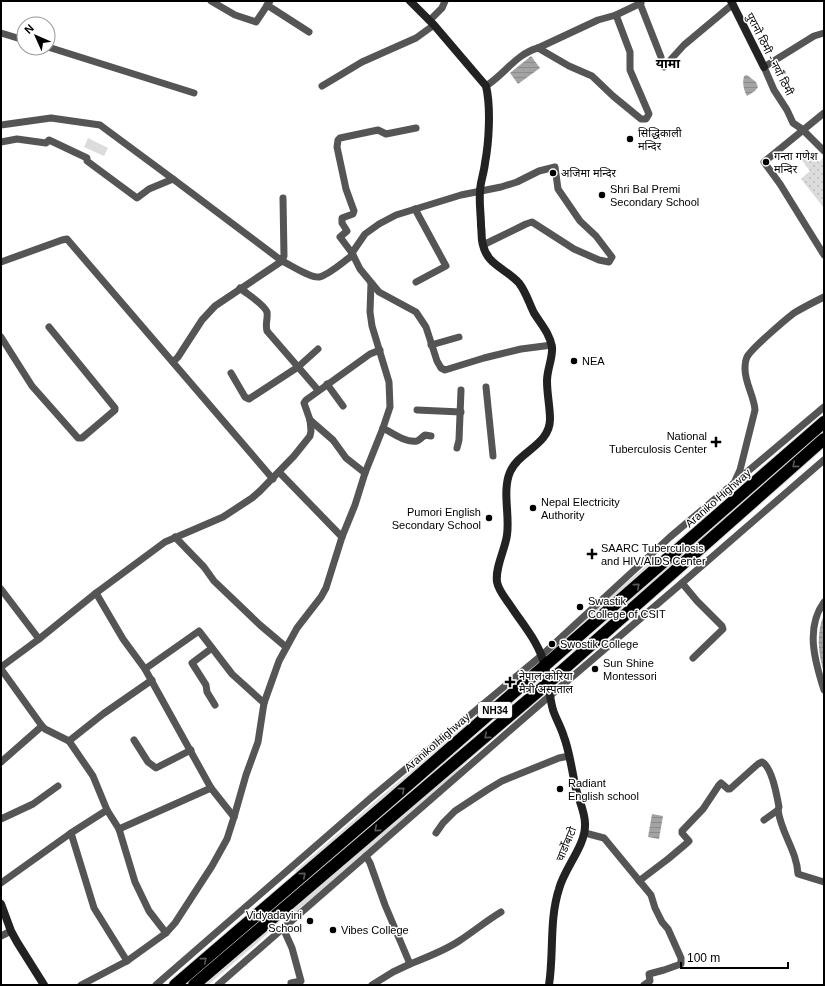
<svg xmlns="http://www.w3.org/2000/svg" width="825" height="986" viewBox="0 0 825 986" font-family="Helvetica,'Noto Sans Devanagari',sans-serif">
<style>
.grass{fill:#dcdcdc}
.park{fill:url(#park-dots)}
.water{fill:url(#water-rules)}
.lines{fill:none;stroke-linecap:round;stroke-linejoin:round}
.highway-casing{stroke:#dbdbdb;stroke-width:14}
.street{stroke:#555;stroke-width:7}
.secondary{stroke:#222;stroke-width:8}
.highway{stroke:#000;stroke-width:12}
.oneway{stroke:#595959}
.poi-dot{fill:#000;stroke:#fff;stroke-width:1.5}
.labels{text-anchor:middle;stroke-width:3;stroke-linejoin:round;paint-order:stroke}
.shield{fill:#fff;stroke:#4c4c4c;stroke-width:1}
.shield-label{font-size:10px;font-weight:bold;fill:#000}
.street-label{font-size:11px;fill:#000;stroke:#fff}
.poi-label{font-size:11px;fill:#000;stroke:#fff;text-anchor:start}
.quarter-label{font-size:13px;font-weight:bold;fill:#000;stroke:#fff}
</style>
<defs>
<pattern id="park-dots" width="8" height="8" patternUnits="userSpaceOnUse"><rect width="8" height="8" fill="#dcdcdc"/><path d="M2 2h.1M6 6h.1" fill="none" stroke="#bbb" stroke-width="1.8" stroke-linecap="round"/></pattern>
<pattern id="water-rules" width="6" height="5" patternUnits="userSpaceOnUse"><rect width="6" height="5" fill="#a3a3a3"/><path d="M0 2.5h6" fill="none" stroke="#8b8b8b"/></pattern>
</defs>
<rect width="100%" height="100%" fill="#fff"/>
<!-- grass -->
<g class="grass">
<polygon points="88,138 108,148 104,156 84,147"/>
<polygon points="824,431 824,433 653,582 563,657 562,655"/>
<polygon points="648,564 650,567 555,650 553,648 606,600"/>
<polygon points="513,685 384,800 297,873 295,871 385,793"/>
<polygon points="524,695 468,745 185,985 181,985"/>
<path d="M532,703L533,704L462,766C453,780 438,786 428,799L301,909L281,920L256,944L208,985H202L368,845Z"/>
</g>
<!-- park -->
<polygon class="park" points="807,148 819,162 824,157 824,208 801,179 810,171 798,155"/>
<!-- water -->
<g class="water">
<polygon points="531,56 540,68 518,84 510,73"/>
<path d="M747,75L756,82L758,87L755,91L747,96C744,91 742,83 744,76Z"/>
<path d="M824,614V673C818,653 816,634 824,614Z"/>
<polygon points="652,814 663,816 659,839 648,837"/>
</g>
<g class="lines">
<defs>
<g id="highway">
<polyline points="175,985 386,804 824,422"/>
<polyline points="194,985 548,683 824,439"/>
</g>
</defs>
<!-- highway casing -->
<use href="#highway" class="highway-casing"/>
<!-- street -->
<g class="street">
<polyline points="211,1 235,15 256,22 270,1"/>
<polyline points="639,1 661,57"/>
<polyline points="267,5 309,32"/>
<polyline points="430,20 442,8 445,1"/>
<polyline points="1,33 24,40"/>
<polyline points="824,33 814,36 764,67 774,90 787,110 793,123 802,129 824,151"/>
<polyline points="48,47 194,93"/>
<polyline points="538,48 569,66 592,76 613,96 641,119 646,119 649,114 630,70 630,52 616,15"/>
<polyline points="664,67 684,45 733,4"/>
<polyline points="322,86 362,62 416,38 434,25"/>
<path d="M486,86C505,74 516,54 538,48L598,20L616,15L641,3"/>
<polyline points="824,113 764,162 780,184 824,255"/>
<polyline points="1,125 51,118 100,125 173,179"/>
<polyline points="1,142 17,139 46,143 49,140 87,158 87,161 137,198 149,189 173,179 282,261 284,256 283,198"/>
<polyline points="415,209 446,266 416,282"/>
<polyline points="483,245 526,224 532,222 574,249 599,260 609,262 612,257 596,236 580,221 558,189 555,167 539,171 517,182 501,187 461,195 396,215 379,224 365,234 352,253 360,269 379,292 416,312 426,327 437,361 441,368 445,370 484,358 521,349 552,345"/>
<polyline points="352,253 340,237 347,231 342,223 342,218 353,214 354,211 346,189 337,147 338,140 340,138 378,130 386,134 416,128"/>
<polyline points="1,262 62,240 67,239 273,479"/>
<path d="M240,288C247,294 264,304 267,312C268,319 265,324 267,331L318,390"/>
<polyline points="1,337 32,386 78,438 82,438 115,410 115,408 49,327"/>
<polyline points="431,345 459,337"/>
<path d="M173,362L178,357L202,320L215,306L282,261C291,265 310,278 319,277C329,275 345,260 353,255"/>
<polyline points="231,373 245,397 249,399 298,367 318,349"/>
<polyline points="327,384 343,406"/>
<polyline points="486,387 493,456"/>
<polyline points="417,410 461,412"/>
<polyline points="310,420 333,440 346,458 365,473"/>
<path d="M383,428C392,433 406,443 417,441C420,440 422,437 425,435L431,436"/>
<polyline points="457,448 459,440 461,390"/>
<polyline points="279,472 342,537"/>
<path d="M735,481L740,470L755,410C754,396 745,383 745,369C745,365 745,361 747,357C752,348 785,320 794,313C804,307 814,302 824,297"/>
<polyline points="175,537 204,567 214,581 260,625 286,647"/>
<polyline points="682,583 697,601 722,626 723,629 693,658"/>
<polyline points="1,589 39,639"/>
<polyline points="96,593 123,639 145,669 211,788 234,817"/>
<path d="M824,602C805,628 815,662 824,690"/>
<polyline points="212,648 192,663 206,685 207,692 215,705"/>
<polyline points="1,667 39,639 96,593 165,542 223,517 252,498 260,491 294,456 310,436 311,431 310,420 304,403 306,400 370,354 380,350"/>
<polyline points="1,669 42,726 45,729 69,741 93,776 107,810 119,829 135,882 149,911 166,933"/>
<polyline points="145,669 199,631 232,674 264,703"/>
<polyline points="134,740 148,762 156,768 191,750"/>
<polyline points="69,741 103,714 152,680"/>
<polyline points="1,762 42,726"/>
<path d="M778,810C781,833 797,851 798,874L824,882"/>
<polyline points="1,819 33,804 58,786"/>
<polyline points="119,829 211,788"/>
<polyline points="71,833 94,908 127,961"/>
<polyline points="436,833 443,823 455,811 487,790 502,781 559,758 569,756"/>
<polyline points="585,833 604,838 651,895 655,908 662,922 668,929 681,958 681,964 664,970 649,974 650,981 644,985"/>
<path d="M366,856L370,863L385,905L410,964C427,957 444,951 459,941C473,932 486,921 501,912"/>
<path d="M639,881L668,859L687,843L689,841L682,833V831L703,809L719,785L721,783L728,789H730L758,764L762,762C772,767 777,796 779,807L778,810L764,820"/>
<polyline points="1,883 71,833 107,810"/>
<polyline points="283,928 292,948 301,981 291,983 292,985"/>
<polyline points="1,936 11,931"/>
<polyline points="81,985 127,961 166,933 175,923 212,866 227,839 234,817 246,775 258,742 264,703 279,661 297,628 321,597 326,588 342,537 355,505 365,473 383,428 390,407 389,382 372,326 370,312 371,283"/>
<polyline points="156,985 372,797 542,655 670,537 824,407"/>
<polyline points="218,985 538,706 682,583 824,460"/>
<polyline points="372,985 393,972 410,964"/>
</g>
<!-- secondary -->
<g class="secondary">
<path d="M410,1L434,25L486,86C491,107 489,142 485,163C484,173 480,183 480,192C479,203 481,215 481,226C482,232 481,239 483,245C487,265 507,269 519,283C526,292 529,303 534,313C541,324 550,334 552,347C553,358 547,369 547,381C547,394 550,407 550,419C550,445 519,451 510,472C502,491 510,515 507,535C505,550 495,567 497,582C499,592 507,600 512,608C524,626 540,644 545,667C549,681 549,696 553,710C556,719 561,727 564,737C570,753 572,772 576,789C579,801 586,814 585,826C585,846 564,869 559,889C549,920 554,953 549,985"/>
<polyline points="731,1 764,67"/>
<polyline points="1,904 11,931 17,942 44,985"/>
</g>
<!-- highway -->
<use href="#highway" class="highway"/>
</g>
<!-- one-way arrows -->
<defs><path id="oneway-chevron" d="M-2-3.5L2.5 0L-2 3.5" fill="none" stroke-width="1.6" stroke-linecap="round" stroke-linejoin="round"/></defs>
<g class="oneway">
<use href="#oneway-chevron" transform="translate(795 465) rotate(139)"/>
<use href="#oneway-chevron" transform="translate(637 586) rotate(-41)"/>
<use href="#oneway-chevron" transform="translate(487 736) rotate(140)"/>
<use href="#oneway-chevron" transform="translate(402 790) rotate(-41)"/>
<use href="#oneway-chevron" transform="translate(377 829) rotate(140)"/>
<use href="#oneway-chevron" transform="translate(303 875) rotate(-41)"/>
<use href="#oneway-chevron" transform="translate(204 960) rotate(-41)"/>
</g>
<!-- markers -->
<g class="poi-dot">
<circle cx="630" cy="139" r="4"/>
<circle cx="766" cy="162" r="4"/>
<circle cx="553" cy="173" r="4"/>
<circle cx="602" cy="195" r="4"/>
<circle cx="574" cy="361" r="4"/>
<path d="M714 436h4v4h4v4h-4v4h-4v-4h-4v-4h4z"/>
<circle cx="533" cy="508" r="4"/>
<circle cx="489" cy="518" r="4"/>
<path d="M590 548h4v4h4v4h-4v4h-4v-4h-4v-4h4z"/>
<circle cx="580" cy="607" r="4"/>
<circle cx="552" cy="644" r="4"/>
<circle cx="595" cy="669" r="4"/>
<path d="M508 676h4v4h4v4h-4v4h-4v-4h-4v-4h4z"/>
<circle cx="560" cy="789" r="4"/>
<circle cx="310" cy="921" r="4"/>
<circle cx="333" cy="930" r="4"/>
</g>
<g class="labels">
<!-- shield labels -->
<rect class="shield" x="478" y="702" width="34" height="16" rx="3"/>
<g class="shield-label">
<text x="495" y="714">NH34</text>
</g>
<!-- street labels -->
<g class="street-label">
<text transform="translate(770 54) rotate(63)" y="4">पुरानो ठिमी - नयाँ ठिमी</text>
<text transform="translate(718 498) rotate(-41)" y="4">Araniko Highway</text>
<text transform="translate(437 742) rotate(-41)" y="4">Araniko Highway</text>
<text transform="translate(566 844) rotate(-67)" y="4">चार्डोबाटो</text>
</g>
<!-- poi labels -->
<g class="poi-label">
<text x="638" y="137">सिद्धिकाली<tspan x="638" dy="13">मन्दिर</tspan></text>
<text x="774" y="160">गन्ता गणेश<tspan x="774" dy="13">मन्दिर</tspan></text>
<text x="561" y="177">अजिमा मन्दिर</text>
<text x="610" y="193">Shri Bal Premi<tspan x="610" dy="13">Secondary School</tspan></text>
<text x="582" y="365">NEA</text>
<text x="707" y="440" text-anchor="end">National<tspan x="707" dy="13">Tuberculosis Center</tspan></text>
<text x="541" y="506">Nepal Electricity<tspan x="541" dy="13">Authority</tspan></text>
<text x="481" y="516" text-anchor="end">Pumori English<tspan x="481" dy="13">Secondary School</tspan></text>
<text x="601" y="552">SAARC Tuberculosis<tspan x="601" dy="13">and HIV/AIDS Center</tspan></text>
<text x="588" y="605">Swastik<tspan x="588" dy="13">College of CSIT</tspan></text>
<text x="560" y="648">Swostik College</text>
<text x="603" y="667">Sun Shine<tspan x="603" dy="13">Montessori</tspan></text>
<text x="519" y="680">नेपाल कोरिया<tspan x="519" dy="13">मैत्री अस्पताल</tspan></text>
<text x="568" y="787">Radiant<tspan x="568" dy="13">English school</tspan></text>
<text x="302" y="919" text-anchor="end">Vidyadayini<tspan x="302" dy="13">School</tspan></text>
<text x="341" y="934">Vibes College</text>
</g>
<!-- quarter labels -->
<g class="quarter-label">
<text x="668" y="68">यामा</text>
</g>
</g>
<!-- border -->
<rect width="825" height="986" fill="none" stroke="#000000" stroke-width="4"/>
<!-- north arrow -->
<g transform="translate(36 36) rotate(315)"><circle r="19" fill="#ffffff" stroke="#999999"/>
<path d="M0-3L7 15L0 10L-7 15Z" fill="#000000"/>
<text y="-6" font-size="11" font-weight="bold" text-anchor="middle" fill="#000000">N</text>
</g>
<!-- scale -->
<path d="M681 962v6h107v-6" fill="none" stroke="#000000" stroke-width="2"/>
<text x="687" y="962" font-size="12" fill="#000000" stroke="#ffffff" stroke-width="3" paint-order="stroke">100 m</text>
</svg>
